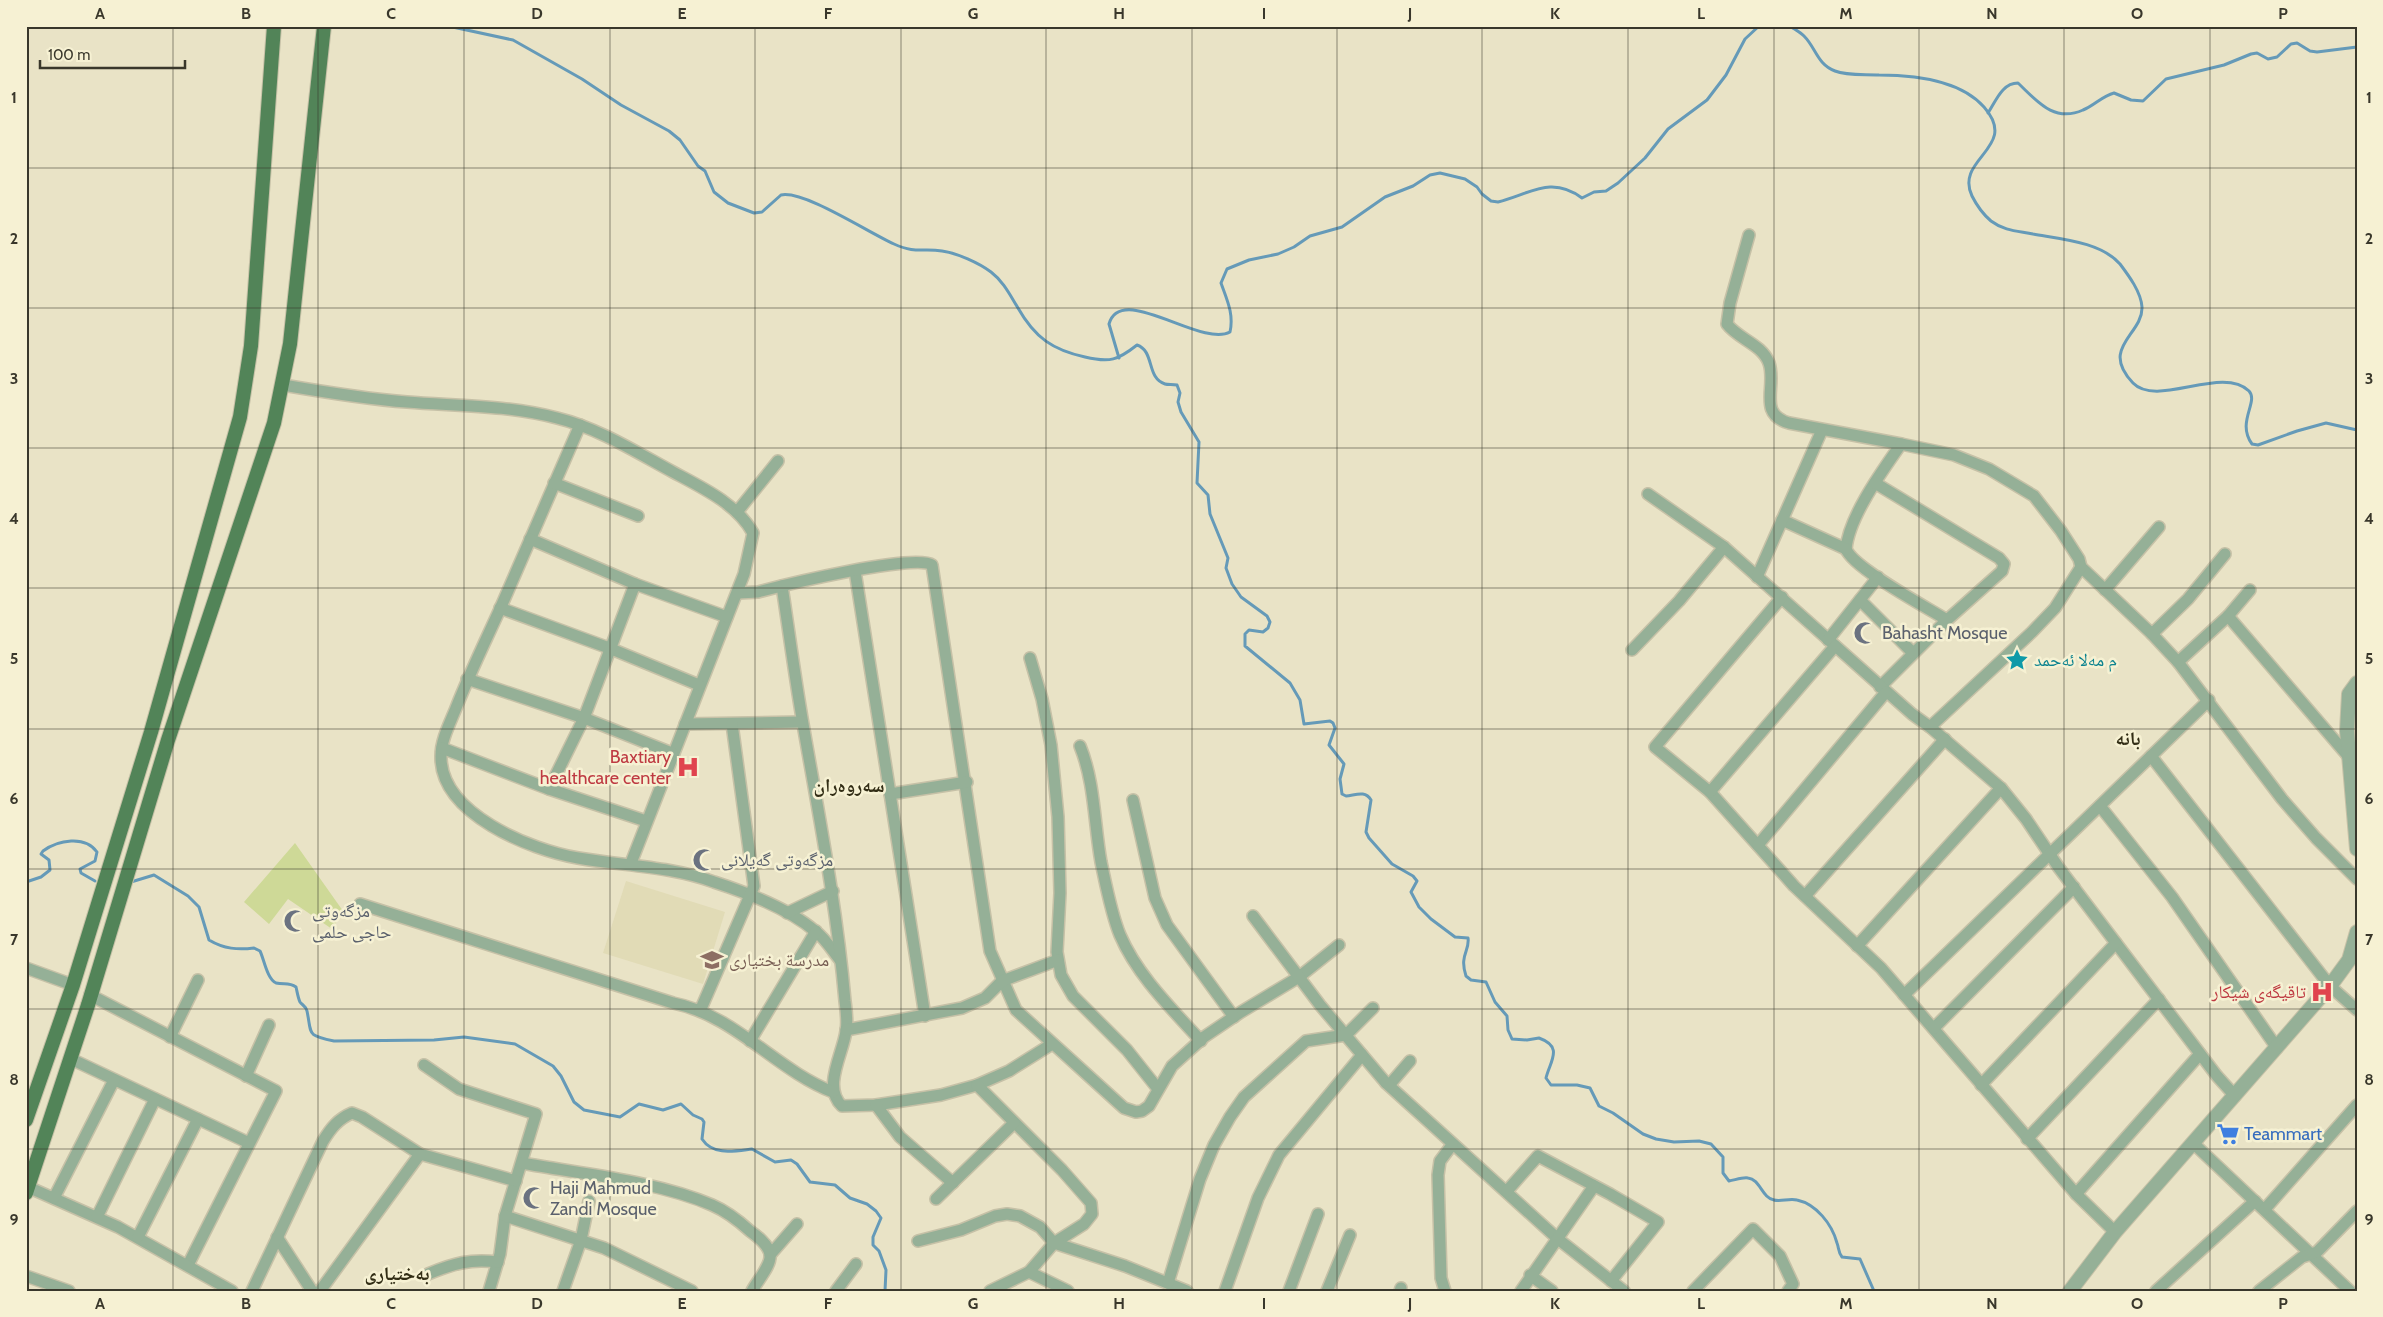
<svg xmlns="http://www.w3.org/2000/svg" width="2383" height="1317" viewBox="0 0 2383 1317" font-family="Cabin,'Noto Naskh Arabic',sans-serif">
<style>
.built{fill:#e1dbb6}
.green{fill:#ced997}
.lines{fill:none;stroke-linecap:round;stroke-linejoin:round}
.stream{stroke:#659ab8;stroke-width:3}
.minor-casing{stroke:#c6c1a7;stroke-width:14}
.tertiary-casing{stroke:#c6c1a7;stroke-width:16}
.primary-casing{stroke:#c6c1a7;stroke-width:16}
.minor{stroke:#95b097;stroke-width:11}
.tertiary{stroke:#95b097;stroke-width:14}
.primary{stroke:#528458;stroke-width:14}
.grid{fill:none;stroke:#39372b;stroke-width:1;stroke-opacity:0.55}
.labels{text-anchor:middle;stroke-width:5;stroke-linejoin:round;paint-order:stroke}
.worship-label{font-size:18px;fill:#5b616d;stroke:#f6f1d3;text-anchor:start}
.culture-label{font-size:18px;fill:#0d838f;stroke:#f6f1d3;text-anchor:start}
.health-label{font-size:18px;fill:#be3a42;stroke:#f6f1d3;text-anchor:end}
.education-label{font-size:18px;fill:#785e54;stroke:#f6f1d3;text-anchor:start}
.shop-label{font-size:18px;fill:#366cbe;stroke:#f6f1d3;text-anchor:start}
.neighbourhood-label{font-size:19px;font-weight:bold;fill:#322d15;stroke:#f6f1d3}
.neatline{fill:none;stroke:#39372b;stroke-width:2}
.grid-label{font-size:16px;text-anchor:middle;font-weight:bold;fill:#39372b}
</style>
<rect width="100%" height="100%" fill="#e9e3c6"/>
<!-- built -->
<polygon class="built" points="626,881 725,912 703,984 603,953"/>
<!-- green -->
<polygon class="green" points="295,843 343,911 332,929 288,899 269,924 244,902"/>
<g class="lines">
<!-- stream -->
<g class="stream">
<path d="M448,26L513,40L582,79L621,105L669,131L680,140L698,166L705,171L714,192L728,203L754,213L762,212L781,195C804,190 869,233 894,244C916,254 922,248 942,251C957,253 979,263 991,272C1003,281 1010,295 1018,308C1035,338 1053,350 1085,357C1110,363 1118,360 1137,345C1155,351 1146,378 1165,384C1168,385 1173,384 1177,385L1180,393L1178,402L1181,412L1199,442L1197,483L1208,495L1210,514L1228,558L1226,568L1232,584L1241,597L1267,616L1270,622L1268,628L1263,632L1249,630L1245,634V646L1290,683L1300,700L1304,724L1330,721L1333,723L1335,728L1329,745L1344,764L1340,779L1342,794L1346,796C1356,795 1365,790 1371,800L1366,832L1369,838L1392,864L1413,876L1417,881L1411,892L1419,907L1431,919L1455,937L1468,938C1470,951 1459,955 1466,976L1471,980L1486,982L1495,1002L1507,1016L1508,1030L1512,1039L1527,1040L1539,1038C1564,1047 1550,1061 1546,1078L1551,1085H1577L1590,1088L1599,1106L1613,1113L1643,1134L1656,1139L1674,1142L1699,1141L1711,1144L1723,1157V1173L1729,1181C1735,1180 1743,1177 1748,1178C1760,1179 1762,1198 1774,1200C1781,1202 1789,1198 1797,1200C1816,1204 1832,1224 1837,1243C1839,1248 1838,1252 1842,1257L1860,1259L1874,1291"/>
<path d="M1790,26C1794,29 1800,32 1804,36C1816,48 1817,64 1835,71C1847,76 1865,74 1879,75C1914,75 1960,80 1984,107C2020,148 1954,158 1972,196C1976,204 1984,215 1991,221C2004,231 2019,231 2033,234C2061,239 2101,242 2120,264C2129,276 2141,292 2142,307C2143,335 2099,347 2133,383C2157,408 2222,365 2249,391C2259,402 2236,422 2252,444L2258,445L2297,431L2326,423L2357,430"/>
<path d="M1988,113C1996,101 2002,83 2018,83C2037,101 2054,123 2083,110C2094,106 2102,96 2114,93L2131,100L2143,101L2166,79L2224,65L2251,54L2257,53L2268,59L2277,57L2291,44L2297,43L2310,51L2317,52L2357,47"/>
<path d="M1119,358L1109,324C1121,282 1201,348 1230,332C1234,314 1227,300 1221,283L1227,269L1249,260L1278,254L1294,247L1310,236L1342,227L1385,197L1413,186L1430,175L1440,173L1465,179L1477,187L1482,194L1491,201L1498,202C1530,194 1551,175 1582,198L1594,192L1606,191L1618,183L1645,158L1668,129L1707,100L1726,75L1745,39L1759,26"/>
<path d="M26,882L41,877L50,870L49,860L41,854L43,851C58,840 85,835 97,852L95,861L80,869L81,873L95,881"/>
<path d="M131,882L154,875L188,896L199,907L209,940C224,949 238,950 254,948L260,951C264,959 267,979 276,983C284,985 289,982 296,987C297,991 298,998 300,1002C302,1005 306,1006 307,1011C312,1035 306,1035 334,1041L434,1040L464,1037L515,1044L553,1066L561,1076L574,1102L584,1110L620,1117L639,1104L663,1110L681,1104L693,1115L702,1119L704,1122L702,1139C713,1156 735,1151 752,1149L775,1162L791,1160L797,1164L810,1182L835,1185L850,1198L867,1204L876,1211L881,1218L873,1237V1245L879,1251L886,1270L885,1291"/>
</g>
<defs>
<g id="minor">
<path d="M1749,235L1730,303L1727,324C1738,339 1762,344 1769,363C1777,386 1757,414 1789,423L1901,444C1883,470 1849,516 1846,549C1853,568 1926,607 1947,620"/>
<path d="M283,385C324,392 365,399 407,402C458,406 507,405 557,418C598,428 636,452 673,472C703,488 737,504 753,533L744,574L631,863"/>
<path d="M580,425C553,486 527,548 500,609C485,642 469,675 456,708C450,723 441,740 441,756C440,814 531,850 578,858C624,866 670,866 714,882C748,893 788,908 815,931C825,938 832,950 840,960"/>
<polyline points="1901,444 1954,455 1989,469 2034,496 2061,531 2079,559 2081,567 2152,634 2178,662 2282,799 2316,838 2357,879"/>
<polyline points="554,483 638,516"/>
<polyline points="1875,483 1999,558 2004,564 2002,571 1947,620 1880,687"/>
<polyline points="1648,494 1724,547 1912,714 1930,727 2001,788 2026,819 2059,868 2217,1076 2235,1096"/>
<polyline points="737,512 778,461"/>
<polyline points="1782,520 1846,549"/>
<polyline points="530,539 635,584 727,617"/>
<polyline points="855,571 925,1016"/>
<polyline points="1757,577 1822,430"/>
<path d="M782,586C789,632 795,678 803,724C819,816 837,908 845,1001C846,1010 848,1022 846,1031C843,1054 822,1087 842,1106L876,1105L941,1095L977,1085L1009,1071L1052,1044"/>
<polyline points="2105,590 2159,527"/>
<path d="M738,593L758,592C784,585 915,553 932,565L990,951L1016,1010L1124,1108L1136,1112L1142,1111L1149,1106L1172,1066L1204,1037L1241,1012L1299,977L1339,945"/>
<polyline points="1782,597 1655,747 1710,792 1794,886 1881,968 2076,1194 2115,1232"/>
<polyline points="1860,600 1913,653"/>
<polyline points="500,608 609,648 699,685"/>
<polyline points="2228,616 2348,756"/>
<polyline points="2152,634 2188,599 2225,554"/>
<polyline points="1828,640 1878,577"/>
<polyline points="1632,650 1679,601 1724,547"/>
<polyline points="1030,658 1042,699 1051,745 1058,817 1060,893 1057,952 1061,975 1073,996 1127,1050 1158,1089"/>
<polyline points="2178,662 2228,616 2250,590"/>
<polyline points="467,679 584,718 672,753"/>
<polyline points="685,724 802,722"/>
<polyline points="1930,727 2032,632 2055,608 2081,567"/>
<path d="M1080,746C1095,783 1094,823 1101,862C1106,885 1111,913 1120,935C1137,975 1172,1009 1201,1041"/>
<polyline points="442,748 549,789 646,821"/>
<polyline points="2151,756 2330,986 2357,1010"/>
<polyline points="549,789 584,718 635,584"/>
<polyline points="1710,792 1835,646"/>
<polyline points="890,794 967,782"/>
<polyline points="1133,800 1155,898 1167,925 1234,1017"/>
<polyline points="2100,806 2172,897 2277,1048"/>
<polyline points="1758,845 1886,692"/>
<polyline points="1805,896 1945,739"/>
<path d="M360,904L673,1003C735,1015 776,1070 833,1092"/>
<polyline points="787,913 833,891"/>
<polyline points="1253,916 1320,1005 1386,1083 1391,1083 1410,1061"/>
<polyline points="1857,946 2001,788"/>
<polyline points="26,968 73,985"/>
<polyline points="90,995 276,1091 188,1265"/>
<polyline points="1904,995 2209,700"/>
<polyline points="700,1011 754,886 732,724"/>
<polyline points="1934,1028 2074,887"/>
<polyline points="846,1030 962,1008 985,998 1002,981 1058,960"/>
<polyline points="170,1037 198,980"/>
<polyline points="750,1041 816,931"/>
<polyline points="71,1059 249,1143"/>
<polyline points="424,1065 459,1089 536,1114 505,1216 500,1254 489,1291"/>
<polyline points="246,1076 269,1025"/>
<polyline points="1386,1083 1558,1239 1624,1291"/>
<polyline points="977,1085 1062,1170 1091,1203 1092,1214 1084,1224 1054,1243 1029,1272 990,1291"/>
<polyline points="1981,1085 2116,943"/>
<polyline points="876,1105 900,1137 953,1183"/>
<polyline points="2027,1139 2159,999"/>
<polyline points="2193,1143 2350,1291"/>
<path d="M522,1163C581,1174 657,1181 712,1205C726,1211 739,1221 750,1231C757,1236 768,1244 770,1254C772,1265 757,1281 752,1291"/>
<polyline points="28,1187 118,1227 232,1291"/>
<polyline points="1507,1191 1538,1156 1610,1194 1658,1222 1611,1281"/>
<polyline points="2076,1194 2200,1054"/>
<polyline points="54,1198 114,1080"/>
<polyline points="936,1199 1014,1123"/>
<polyline points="2265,1209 2357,1105"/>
<polyline points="505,1216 604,1248 692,1291"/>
<polyline points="97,1217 155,1099"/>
<polyline points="138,1237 198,1119"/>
<polyline points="277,1237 312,1291"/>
<polyline points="918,1241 961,1230 995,1216 1007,1214 1020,1216 1040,1227 1054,1243 1125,1266 1187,1291"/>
<polyline points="770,1255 797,1224"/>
<polyline points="1029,1272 1068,1291"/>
<path d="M428,1274C455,1263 469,1259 498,1262"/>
<polyline points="1530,1275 1552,1291"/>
<polyline points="26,1276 69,1291"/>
<polyline points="1168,1283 1200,1179 1214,1145 1230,1117 1244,1097 1306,1041 1346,1035 1373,1008"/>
<path d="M252,1291L323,1141C331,1128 338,1119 352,1113L362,1117L420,1154L516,1181"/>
<polyline points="320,1291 420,1154"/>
<polyline points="563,1291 581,1240 589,1201"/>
<polyline points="836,1291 856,1264"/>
<polyline points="1225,1291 1258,1198 1279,1155 1362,1055"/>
<polyline points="1289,1291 1318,1214"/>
<polyline points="1327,1291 1350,1235"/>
<polyline points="1400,1291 1401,1288"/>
<polyline points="1445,1291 1441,1278 1438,1175 1440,1161 1452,1145"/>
<polyline points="1521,1291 1594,1186"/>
<polyline points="1693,1291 1753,1229 1780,1256 1793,1284 1788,1291"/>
<polyline points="2156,1291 2255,1201"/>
<polyline points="2259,1291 2302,1257 2317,1252 2357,1211"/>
</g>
<g id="tertiary">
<polyline points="2357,683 2349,694 2347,731 2357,849"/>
<polyline points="2070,1291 2115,1232 2330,986 2349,960 2357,932"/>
</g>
<g id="primary">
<polyline points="26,1120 73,985 151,732 240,417 251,346 274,26"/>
<polyline points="26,1193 88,1005 168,740 274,423 290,344 324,26"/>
</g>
</defs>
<!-- minor casing -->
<use href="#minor" class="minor-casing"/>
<!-- tertiary casing -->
<use href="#tertiary" class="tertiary-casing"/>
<!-- primary casing -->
<use href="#primary" class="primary-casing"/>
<!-- minor -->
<use href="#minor" class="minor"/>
<!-- tertiary -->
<use href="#tertiary" class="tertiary"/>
<!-- primary -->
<use href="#primary" class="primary"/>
</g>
<!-- grid -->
<path class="grid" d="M173,26V1291M318,26V1291M464,26V1291M610,26V1291M755,26V1291M901,26V1291M1046,26V1291M1192,26V1291M1337,26V1291M1482,26V1291M1628,26V1291M1774,26V1291M1919,26V1291M2064,26V1291M2210,26V1291M26,168H2357M26,308H2357M26,448H2357M26,588H2357M26,729H2357M26,869H2357M26,1009H2357M26,1149H2357"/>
<!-- icons -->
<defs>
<symbol id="mosque-bare" viewBox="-9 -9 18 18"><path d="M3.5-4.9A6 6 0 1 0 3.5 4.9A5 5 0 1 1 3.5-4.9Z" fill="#6b7280" stroke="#f6f1d3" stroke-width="2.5" paint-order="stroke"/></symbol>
<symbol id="sight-bare" viewBox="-9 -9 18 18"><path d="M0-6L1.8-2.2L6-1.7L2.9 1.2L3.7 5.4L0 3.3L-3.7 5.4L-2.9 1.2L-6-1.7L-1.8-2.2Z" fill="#0f9aa8" stroke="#f6f1d3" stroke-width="2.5" paint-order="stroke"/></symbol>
<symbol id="hospital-bare" viewBox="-9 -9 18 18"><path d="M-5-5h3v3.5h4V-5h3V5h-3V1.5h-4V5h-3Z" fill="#e0444e" stroke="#f6f1d3" stroke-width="2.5" paint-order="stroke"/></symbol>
<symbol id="school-bare" viewBox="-9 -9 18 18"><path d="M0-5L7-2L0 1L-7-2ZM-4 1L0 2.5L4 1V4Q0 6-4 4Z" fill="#8d6e63" stroke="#f6f1d3" stroke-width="2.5" paint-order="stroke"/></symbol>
<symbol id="supermarket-bare" viewBox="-9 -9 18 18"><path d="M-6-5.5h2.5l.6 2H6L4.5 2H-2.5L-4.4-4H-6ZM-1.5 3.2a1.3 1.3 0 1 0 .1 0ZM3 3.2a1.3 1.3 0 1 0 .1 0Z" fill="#3f7fe0" stroke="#f6f1d3" stroke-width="2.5" paint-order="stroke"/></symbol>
</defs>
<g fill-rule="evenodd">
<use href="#mosque-bare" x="1849" y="617" width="32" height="32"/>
<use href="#sight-bare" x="2001" y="644" width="32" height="32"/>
<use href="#hospital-bare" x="672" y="751" width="32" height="32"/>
<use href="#mosque-bare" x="688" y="844" width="32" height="32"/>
<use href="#mosque-bare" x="279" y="905" width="32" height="32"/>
<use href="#school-bare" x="696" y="944" width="32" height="32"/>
<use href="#hospital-bare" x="2306" y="976" width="32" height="32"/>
<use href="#supermarket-bare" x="2212" y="1118" width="32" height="32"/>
<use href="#mosque-bare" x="518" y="1182" width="32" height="32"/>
</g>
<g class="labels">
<!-- worship labels -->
<g class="worship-label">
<text x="1882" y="639">Bahasht Mosque</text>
<text x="721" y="866">مزگەوتی گەیلانی</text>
<text x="312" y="917">مزگەوتی<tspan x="312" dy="21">حاجی حلمی</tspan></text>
<text x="550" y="1194">Haji Mahmud<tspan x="550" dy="21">Zandi Mosque</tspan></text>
</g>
<!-- culture labels -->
<g class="culture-label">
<text x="2034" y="666">م مەلا ئەحمد</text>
</g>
<!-- health labels -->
<g class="health-label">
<text x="671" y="763">Baxtiary<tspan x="671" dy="21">healthcare center</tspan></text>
<text x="2306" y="998">تاقیگەی شیکار</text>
</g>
<!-- education labels -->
<g class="education-label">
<text x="729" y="966">مدرسة بختيارى</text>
</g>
<!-- shop labels -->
<g class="shop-label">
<text x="2244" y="1140">Teammart</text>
</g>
<!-- neighbourhood labels -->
<g class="neighbourhood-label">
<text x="2128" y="745">بانە</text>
<text x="849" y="792">سەروەران</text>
<text x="397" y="1280">بەختیاری</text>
</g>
</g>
<!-- border -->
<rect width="2383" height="1317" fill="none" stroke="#f6f1d3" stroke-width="55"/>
<!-- scale -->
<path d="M40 60v8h145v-8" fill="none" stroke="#39372b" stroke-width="2.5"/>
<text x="48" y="60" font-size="15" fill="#39372b" stroke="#f6f1d3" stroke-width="4" paint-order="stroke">100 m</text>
<rect x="28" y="28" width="2328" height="1262" class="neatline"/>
<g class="grid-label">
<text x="100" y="19">A</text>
<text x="246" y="19">B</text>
<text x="391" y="19">C</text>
<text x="537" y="19">D</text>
<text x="682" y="19">E</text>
<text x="828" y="19">F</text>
<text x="973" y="19">G</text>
<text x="1119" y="19">H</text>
<text x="1264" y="19">I</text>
<text x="1410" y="19">J</text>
<text x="1555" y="19">K</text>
<text x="1701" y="19">L</text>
<text x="1846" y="19">M</text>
<text x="1992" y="19">N</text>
<text x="2137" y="19">O</text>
<text x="2283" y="19">P</text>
<text x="14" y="103">1</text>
<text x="2369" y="103">1</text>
<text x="14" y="244">2</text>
<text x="2369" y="244">2</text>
<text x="14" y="384">3</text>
<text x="2369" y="384">3</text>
<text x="14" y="524">4</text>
<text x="2369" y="524">4</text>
<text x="14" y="664">5</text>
<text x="2369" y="664">5</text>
<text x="14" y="804">6</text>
<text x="2369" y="804">6</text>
<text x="14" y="945">7</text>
<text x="2369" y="945">7</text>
<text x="14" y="1085">8</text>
<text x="2369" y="1085">8</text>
<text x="14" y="1225">9</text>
<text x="2369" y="1225">9</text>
<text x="100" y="1309">A</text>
<text x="246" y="1309">B</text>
<text x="391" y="1309">C</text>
<text x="537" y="1309">D</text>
<text x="682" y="1309">E</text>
<text x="828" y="1309">F</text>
<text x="973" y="1309">G</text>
<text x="1119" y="1309">H</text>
<text x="1264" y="1309">I</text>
<text x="1410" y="1309">J</text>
<text x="1555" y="1309">K</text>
<text x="1701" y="1309">L</text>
<text x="1846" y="1309">M</text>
<text x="1992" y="1309">N</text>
<text x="2137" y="1309">O</text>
<text x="2283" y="1309">P</text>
</g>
</svg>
